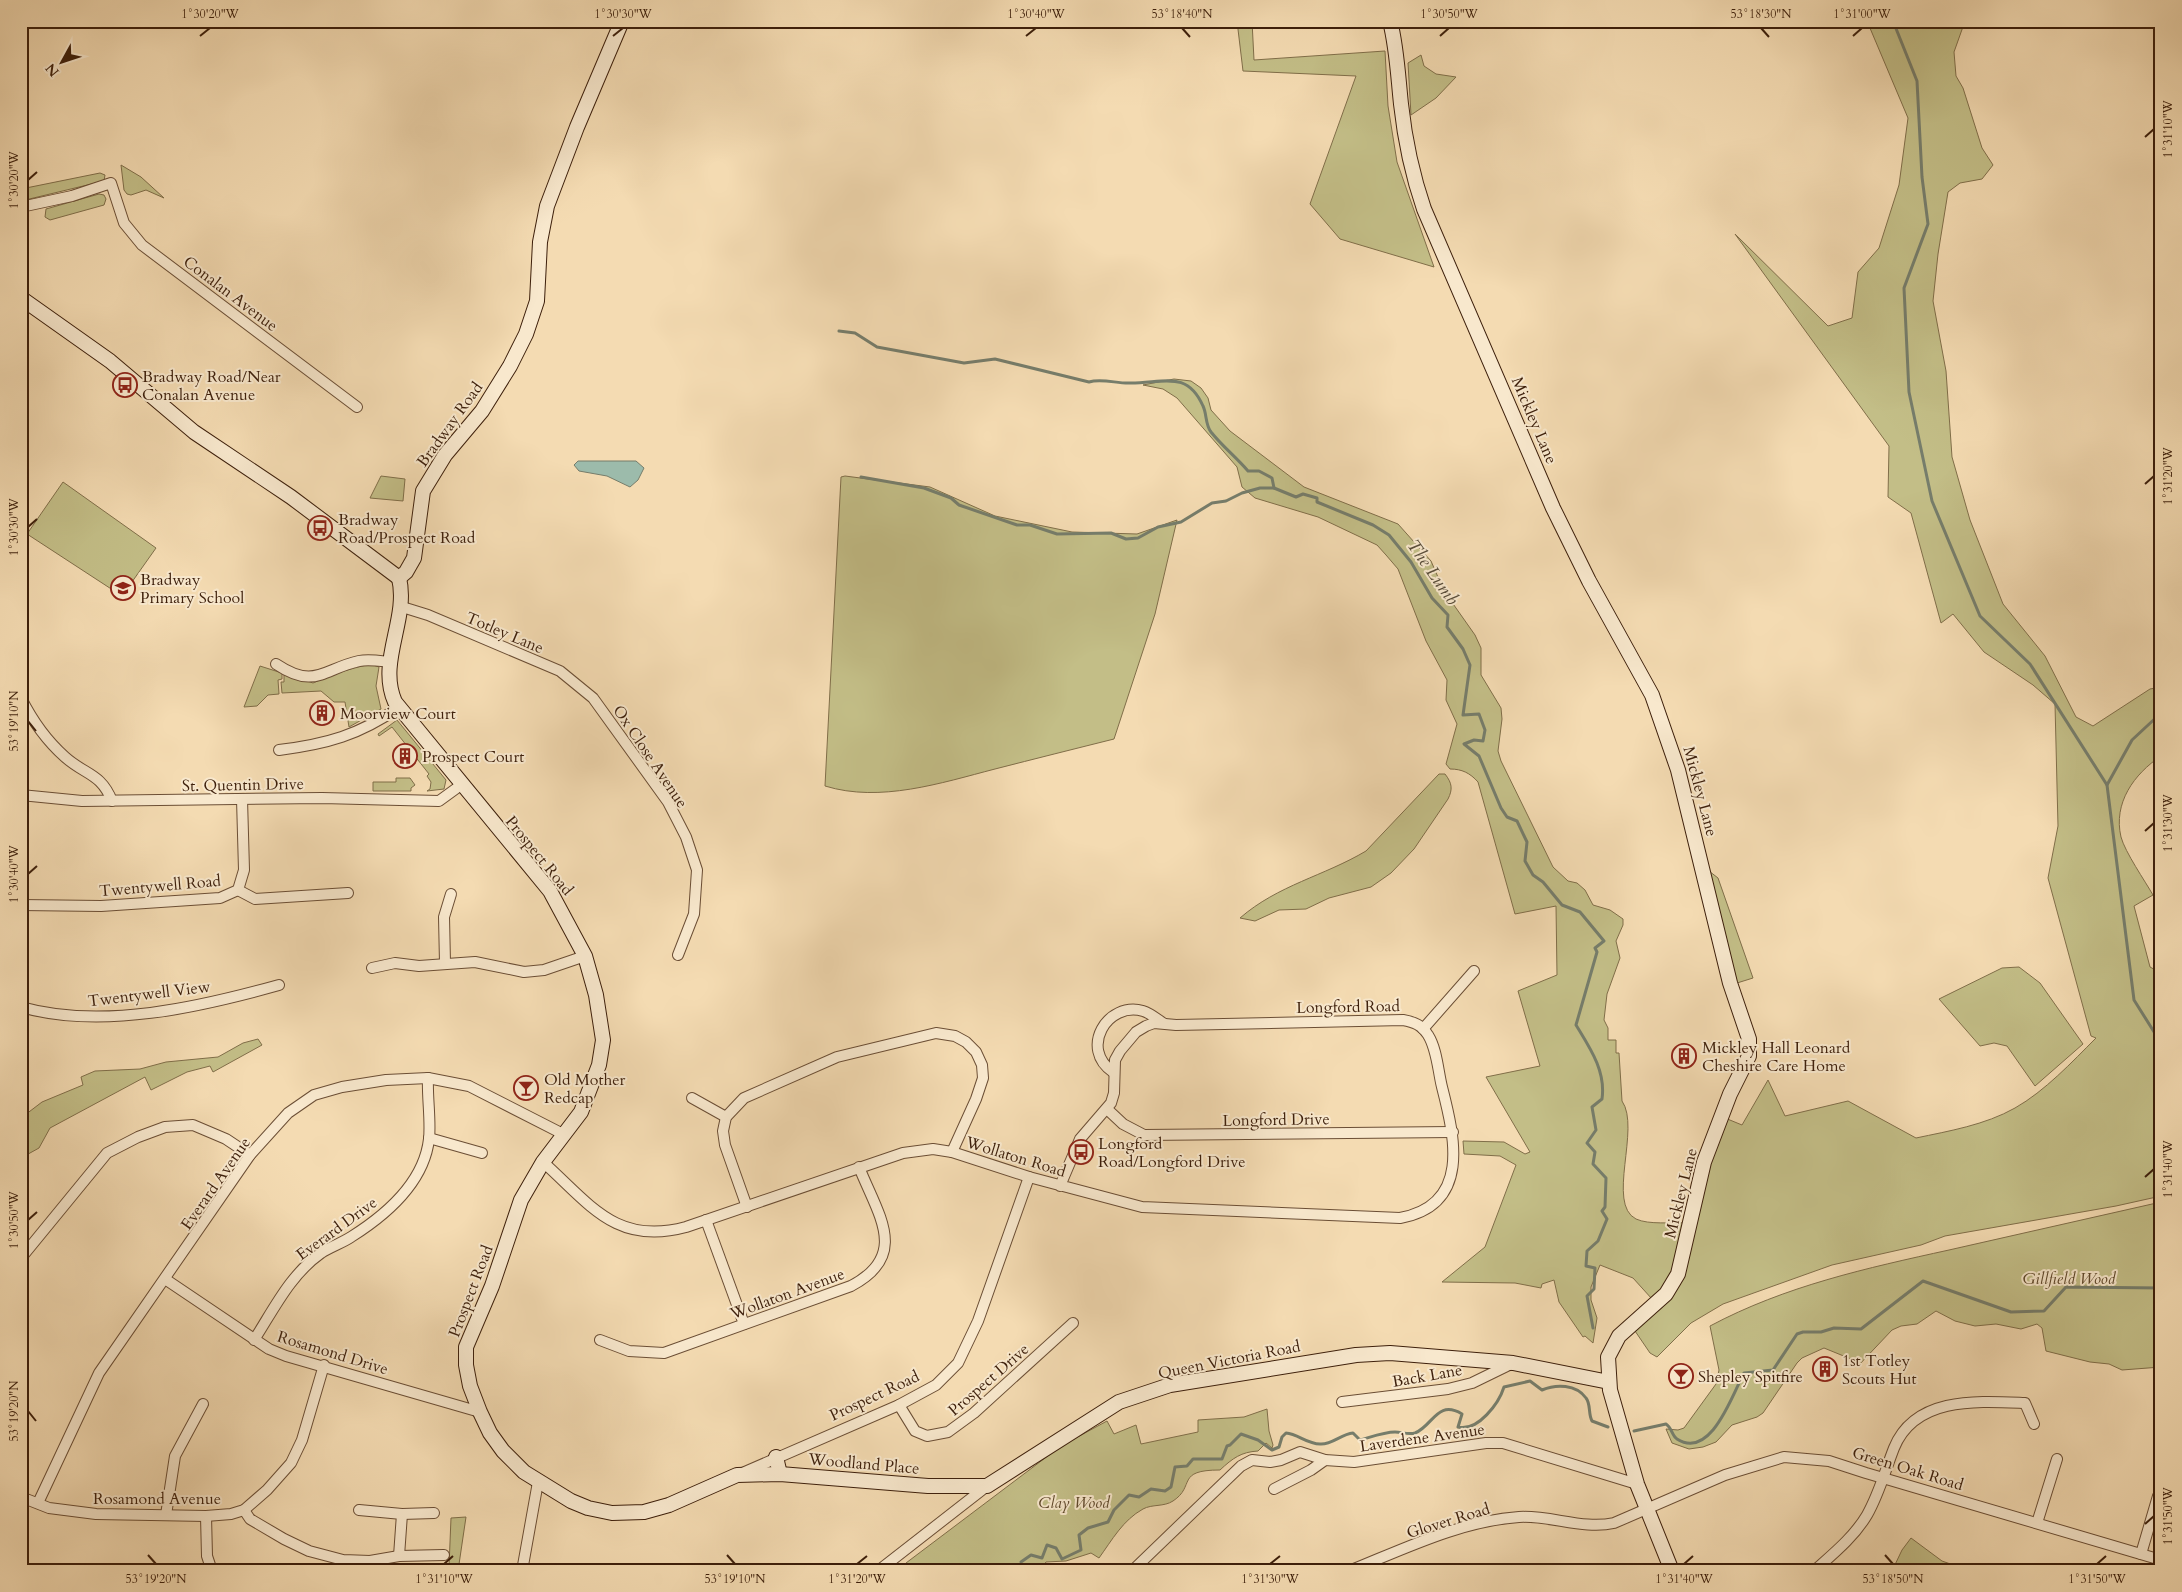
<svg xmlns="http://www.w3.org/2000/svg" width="2182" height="1592" viewBox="0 0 2182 1592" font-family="Cardo,serif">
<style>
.green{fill:#c3be87;stroke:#806e49}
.water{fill:#9cbbab;stroke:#767d6b}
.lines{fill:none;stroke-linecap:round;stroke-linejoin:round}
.stream{stroke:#767d6b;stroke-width:3}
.street-casing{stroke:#6b4e35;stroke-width:12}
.secondary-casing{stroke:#3d1f0b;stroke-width:16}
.street{stroke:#f8e8cd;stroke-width:10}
.secondary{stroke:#f8e8cd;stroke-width:14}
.ticks{fill:none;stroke:#3d1f0b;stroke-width:2}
.labels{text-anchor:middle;stroke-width:4;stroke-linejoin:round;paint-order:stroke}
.street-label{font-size:16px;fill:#3d1f0b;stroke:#f8e8cd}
.poi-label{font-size:16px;fill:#3d1f0b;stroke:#f8e8cd;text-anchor:start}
.park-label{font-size:16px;font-style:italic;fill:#5e472a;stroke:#f8e8cd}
.water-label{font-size:18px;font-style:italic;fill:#5a4e3b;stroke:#f8e8cd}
.neatline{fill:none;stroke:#3d1f0b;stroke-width:2}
.ticks-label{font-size:12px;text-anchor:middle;fill:#3d1f0b}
</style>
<rect width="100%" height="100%" fill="#f4dbb2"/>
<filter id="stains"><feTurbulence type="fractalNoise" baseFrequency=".004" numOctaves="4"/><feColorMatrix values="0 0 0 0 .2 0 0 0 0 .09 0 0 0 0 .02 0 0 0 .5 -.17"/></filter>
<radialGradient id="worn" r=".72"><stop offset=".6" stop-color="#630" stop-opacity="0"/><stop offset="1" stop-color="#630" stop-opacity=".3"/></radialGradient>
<!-- green -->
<g class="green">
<polygon points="1237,21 1252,21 1254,60 1385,51 1388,106 1397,162 1434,267 1340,239 1310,204 1356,76 1243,71"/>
<path d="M1867,21H1965L1954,52L1956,76L1963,88L1982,148L1993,165L1982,179L1960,183L1948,192L1938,254L1933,301L1946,371L1952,457L1970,520L2003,604L2045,656L2076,717L2093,726L2150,689L2161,687V756C2134,774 2113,803 2121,837C2125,852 2145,881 2153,895L2134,906L2150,967L2161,973V1196L2116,1206L1945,1236L1921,1245L1832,1265L1723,1304L1691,1323L1657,1357L1650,1353L1633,1328L1669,1297L1680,1285L1706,1172L1725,1118L1742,1125L1768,1080L1785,1116L1848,1101L1916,1138C1949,1131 1985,1125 2015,1108C2045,1091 2072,1062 2096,1038L2091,1036L2048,878L2058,826L2055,704L2033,685L1984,652L1953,614L1941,623L1911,513L1888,497L1889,446L1735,234L1828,326L1852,318L1858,272L1879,248L1899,185L1908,118Z"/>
<polygon points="1421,55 1424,66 1436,74 1456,77 1436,98 1411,115 1408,63"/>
<polygon points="121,165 141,177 164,198 146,190 131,195 127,194 124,190"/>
<polygon points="100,173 105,175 104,181 21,201 21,189"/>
<polygon points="99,194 104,195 106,199 104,205 50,220 45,217 46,209"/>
<path d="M1174,379L1191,381L1201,388L1208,398L1211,410L1230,431L1304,487L1398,524L1431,561L1444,591L1475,635L1481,648V675L1501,708L1502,719L1498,751L1501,761L1553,867L1568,881L1577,883L1585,890L1593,905L1610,910L1623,919V925L1616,941L1620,958L1607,994L1604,1020L1608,1028V1040H1616V1053H1619L1622,1101C1641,1128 1606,1204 1636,1219C1649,1225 1672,1222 1687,1223L1668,1284L1652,1299L1633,1278L1600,1265L1591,1287V1300L1597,1318L1593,1343L1585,1336L1583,1337L1559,1302L1554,1280L1542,1284L1541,1288L1515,1283L1442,1282L1485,1247L1516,1165L1500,1156L1464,1154L1463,1141L1504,1142L1525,1154L1530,1152L1486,1077L1540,1066L1518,991L1557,975L1556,906L1515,914L1478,782C1470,773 1462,769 1450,769L1446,764L1457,724L1446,700L1447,680L1426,641L1398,569L1386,555L1377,545L1318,517L1255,498L1242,487L1237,467L1177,398L1163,389L1143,385Z"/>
<polygon points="381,476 405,479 403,501 370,498"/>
<path d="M845,476L930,487L995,516L1072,532L1137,534L1177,520L1155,614L1114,739C1074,749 1034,759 995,769C941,783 880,803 825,786L841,477Z"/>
<polygon points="63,482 156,548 122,596 27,534"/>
<polygon points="370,664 379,667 376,686 381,709 349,727 345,702 334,702 321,691 282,693 281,682 284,682 284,673 313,683 336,673"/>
<polygon points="260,666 282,673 282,679 278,680 279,694 268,695 257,706 244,707"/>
<polygon points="397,720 446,780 444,789 427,791 430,789 431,782 427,776 429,774 392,727 379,736 378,734"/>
<path d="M1439,774H1445C1452,783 1453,789 1448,799L1414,849L1391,873L1371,887L1329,898L1306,909L1279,910L1255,921L1240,918C1278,885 1324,876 1366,851Z"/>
<polygon points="396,778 410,778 415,785 411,788 411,791 373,791 373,782 396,782"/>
<polygon points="1709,871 1718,878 1753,978 1737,983"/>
<polygon points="2019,967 2040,983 2083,1044 2035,1086 2007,1046 1994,1043 1980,1046 1939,999 2002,968"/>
<polygon points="258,1039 262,1045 213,1072 210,1066 187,1072 151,1090 145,1077 50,1128 39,1148 21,1158 21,1118 42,1102 83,1085 81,1077 95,1071 140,1069 166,1062 218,1057 243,1043"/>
<path d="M2161,1202V1367L2122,1370L2109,1364L2090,1362L2046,1351L2042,1328L2037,1324L2021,1329L1996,1324L1975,1326L1955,1321L1936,1311L1917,1324L1901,1326L1892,1330L1858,1366L1851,1359L1824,1348L1802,1358L1797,1363L1763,1413L1757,1417L1732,1425L1716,1442L1703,1447L1689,1449L1672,1443L1666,1429L1678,1430L1684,1428L1716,1384L1719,1370L1710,1326C1785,1286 1867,1268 1949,1250C2020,1234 2090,1218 2161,1202Z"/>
<path d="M1267,1409L1269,1431L1273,1445L1272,1448L1266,1443L1258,1451C1241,1452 1233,1458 1220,1470C1175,1470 1196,1486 1173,1501C1164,1507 1152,1504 1143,1509C1123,1520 1112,1540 1099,1558L1091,1553L1066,1561L1046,1562L1039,1571H908L910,1569L906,1563L1061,1446L1107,1421L1114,1434L1136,1425L1141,1444L1198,1432V1420L1244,1417Z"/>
<polygon points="466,1517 458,1571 442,1571 442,1568 449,1567 451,1518"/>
<polygon points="1911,1538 1942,1561 1970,1571 1892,1571 1902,1550"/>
</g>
<!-- water -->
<polygon class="water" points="578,461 636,461 644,468 638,480 630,487 607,476 579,471 574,465"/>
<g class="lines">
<!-- stream -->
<g class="stream">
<polyline points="1893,21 1917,81 1922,177 1928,224 1904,288 1909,392 1932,501 1980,616 2030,664 2107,785"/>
<path d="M839,331L855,333L877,347L964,363L995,359L1089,382C1102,378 1118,384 1131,383C1164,383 1187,370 1203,406C1207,414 1205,424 1211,432C1222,446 1236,457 1248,471H1259L1272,478L1274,488"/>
<path d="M861,477L924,488L951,498L959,505L1017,525H1030L1057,534L1111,533L1126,539L1138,538L1158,527L1181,522L1212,503L1226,501L1242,493L1260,488H1274L1296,497L1303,494L1317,498V502L1373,525L1389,535L1411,562L1432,598L1448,615L1447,627L1463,649L1470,665L1463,715L1479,714L1485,730L1483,741L1474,740L1464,744L1479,756L1501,808L1507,817L1517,821L1527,842L1525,861L1533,875L1543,882L1562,905L1580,912L1604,941L1595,948L1597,952L1576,1025C1590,1048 1606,1071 1602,1099L1592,1107L1596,1130L1587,1143L1595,1152L1593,1164L1606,1178L1605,1207L1602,1211L1607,1219L1598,1241L1587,1251L1586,1266L1595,1268L1594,1289L1587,1296L1593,1328"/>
<polyline points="2161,713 2132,740 2107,785 2134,1000 2161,1043"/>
<path d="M1634,1431L1666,1424C1672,1428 1672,1436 1677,1439C1711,1461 1733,1393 1744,1373L1773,1370L1797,1334L1803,1332H1821L1834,1328L1861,1329L1923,1281L2011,1312L2044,1311L2066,1287L2161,1288"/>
<polyline points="1014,1571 1015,1571"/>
<path d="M1025,1571L1021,1562L1031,1555L1042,1558L1047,1545L1056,1548L1062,1559L1081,1550L1079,1535L1088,1528L1108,1522L1114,1510L1129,1495L1139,1497L1151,1489L1165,1491L1171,1487L1175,1467L1187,1466L1193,1459H1222L1227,1446L1230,1445L1241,1434L1258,1440L1272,1450L1279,1447L1282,1437L1286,1433C1298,1434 1307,1444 1320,1444C1332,1445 1341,1434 1353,1433L1360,1440C1371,1437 1384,1432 1395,1432C1402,1432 1408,1435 1415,1433C1433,1426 1437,1399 1462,1414L1458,1427C1478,1432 1499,1403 1504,1387L1530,1381L1542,1390C1556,1384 1576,1384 1586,1398C1591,1404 1588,1414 1592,1421L1608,1427"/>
</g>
<defs>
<g id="street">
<polyline points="21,207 72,196 111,183 124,223 142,245 357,407"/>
<polyline points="399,606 428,615 560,671 593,698 668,802 686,837 697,870 694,914 678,955"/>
<path d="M276,664C315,690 323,669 359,661C369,659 380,661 390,662"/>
<path d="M21,698C32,720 47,741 65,757C85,775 101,773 112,801"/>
<path d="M279,750C327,744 359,735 398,708"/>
<polyline points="21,795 82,801 322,798 439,801 461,785"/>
<polyline points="238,890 255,899 348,893"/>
<polyline points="21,905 101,906 220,898 238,890 244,870 242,799"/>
<polyline points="445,963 444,917 451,894"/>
<polyline points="372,968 395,963 419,966 475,962 524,972 544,970 585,956"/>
<path d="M21,1007C102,1030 200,1007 279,985"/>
<polyline points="1423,1029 1474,971"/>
<path d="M1113,1072C1079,1049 1107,1001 1143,1011C1150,1013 1157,1019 1163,1023"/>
<polyline points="692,1098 726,1117"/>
<polyline points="1107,1109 1123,1124 1144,1135 1453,1132"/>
<polyline points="429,1138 482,1153"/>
<path d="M543,1162C590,1204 616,1246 686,1227L903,1153L933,1149L952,1152L1029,1177L1142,1207L1400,1218C1471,1205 1455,1138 1442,1087C1438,1071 1437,1049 1428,1035C1422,1025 1414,1022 1403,1020L1176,1025L1154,1023L1146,1026L1136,1032L1120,1051L1115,1060L1114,1093L1111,1103L1080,1139L1060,1186"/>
<polyline points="747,1207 725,1145 723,1131 726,1117 744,1098 837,1057 936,1033 955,1036 966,1042 976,1052 982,1065 983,1078 976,1099 952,1152"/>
<polyline points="706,1220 744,1324"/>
<polyline points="21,1258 107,1153 138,1137 165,1127 193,1125 226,1139 250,1155"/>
<polyline points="165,1279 269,1349 286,1356 480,1412"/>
<path d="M254,1340C274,1309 290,1275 321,1253C330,1247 342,1243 351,1237C386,1215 424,1183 429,1139C431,1121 427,1096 428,1078"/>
<path d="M600,1340L629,1351L664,1353L851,1286C910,1255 878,1215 859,1167"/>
<polyline points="1342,1402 1448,1389 1472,1383 1513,1363"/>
<polyline points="899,1405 915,1431 927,1436 948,1432 974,1413 1073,1323"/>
<polyline points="740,1474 899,1405 936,1385 958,1363 978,1321 1029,1177"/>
<polyline points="1274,1489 1311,1470 1325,1460"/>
<polyline points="21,1497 49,1508 96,1514 206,1516 231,1514 244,1510 267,1490 291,1463 302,1440 324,1365"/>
<polyline points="38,1503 99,1373 250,1155 288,1113 314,1095 342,1087 386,1080 428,1078 469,1086 565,1135"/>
<polyline points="244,1510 250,1519 284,1539 309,1551 343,1560 370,1561 399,1556 444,1555"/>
<polyline points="359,1510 402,1514 434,1513"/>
<polyline points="166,1515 175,1456 203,1404"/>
<polyline points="206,1516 207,1556 212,1571"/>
<polyline points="2037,1523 2057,1459"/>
<polyline points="2141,1554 2158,1496"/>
<polyline points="399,1556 402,1514"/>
<polyline points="522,1571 538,1482"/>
<polyline points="878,1571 987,1486"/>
<polyline points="1132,1571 1241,1466 1252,1460 1270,1462 1281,1460 1300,1452 1325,1460 1354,1462 1486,1443 1503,1443 1637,1484"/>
<path d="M1349,1571C1404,1549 1460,1521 1519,1517C1550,1515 1584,1530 1614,1523L1725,1475L1784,1457L1829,1461L1866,1473L2161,1560"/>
<path d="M1814,1571C1833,1554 1854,1537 1867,1515C1879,1494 1885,1471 1894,1448C1915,1396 1978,1401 2025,1403L2034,1424"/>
</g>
<g id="secondary">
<path d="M1390,21C1397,49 1398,76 1401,104C1405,141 1412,174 1424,209L1553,508L1589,581L1652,695L1678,770L1730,983L1749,1039V1056L1730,1094L1704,1162L1678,1274L1666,1294L1619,1336L1608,1357L1610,1390L1637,1484L1672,1571"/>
<polyline points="21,298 110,361 194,432 291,497 399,578"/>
<path d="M399,578C409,619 377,662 395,702L550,891L585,956L596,995L603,1040L599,1065L581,1112L543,1162L521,1200L492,1286L466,1347V1365L470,1386L480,1412L490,1433L503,1451L524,1472L571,1501L588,1508L612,1513L644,1512L669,1505L737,1475L780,1474L928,1486H987L1119,1402L1170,1385L1356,1355L1390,1353L1513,1363L1609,1382"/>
<polyline points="399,578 406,572 414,558 423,491 445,455 482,411 510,366 526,334 537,301 540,242 547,206 577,127 622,21"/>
<polyline points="776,1457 780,1474"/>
</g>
</defs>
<!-- street casing -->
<use href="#street" class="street-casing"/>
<!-- secondary casing -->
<use href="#secondary" class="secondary-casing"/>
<!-- street -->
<use href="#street" class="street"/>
<!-- secondary -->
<use href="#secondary" class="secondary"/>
</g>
<!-- ticks -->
<path class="ticks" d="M1182,28L1190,37M1761,28L1769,37M200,36L210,28M613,36L623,28M1026,36L1036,28M1440,36L1449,28M1853,36L1862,28M2145,137L2154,129M28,180L37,172M2145,484L2154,476M28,527L37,519M28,721L36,731M2145,831L2154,823M28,874L37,866M2145,1177L2154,1169M28,1220L37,1212M28,1411L36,1421M2145,1524L2154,1516M148,1555L156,1564M727,1555L735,1564M1885,1555L1893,1564M444,1564L453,1556M857,1564L867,1556M1270,1564L1280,1556M1684,1564L1693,1556M2097,1564L2106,1556"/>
<!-- icons -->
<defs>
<symbol id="bus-ring" viewBox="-11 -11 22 22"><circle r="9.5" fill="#f8e8cd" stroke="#8f2418" stroke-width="1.5"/><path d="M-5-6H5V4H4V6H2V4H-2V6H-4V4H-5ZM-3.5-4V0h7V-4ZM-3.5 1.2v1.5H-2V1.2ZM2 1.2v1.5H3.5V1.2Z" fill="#8f2418"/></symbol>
<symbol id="school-ring" viewBox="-11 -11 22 22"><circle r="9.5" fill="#f8e8cd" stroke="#8f2418" stroke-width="1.5"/><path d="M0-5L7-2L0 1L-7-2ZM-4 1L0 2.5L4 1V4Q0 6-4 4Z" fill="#8f2418"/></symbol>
<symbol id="building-ring" viewBox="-11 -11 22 22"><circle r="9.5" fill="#f8e8cd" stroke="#8f2418" stroke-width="1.5"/><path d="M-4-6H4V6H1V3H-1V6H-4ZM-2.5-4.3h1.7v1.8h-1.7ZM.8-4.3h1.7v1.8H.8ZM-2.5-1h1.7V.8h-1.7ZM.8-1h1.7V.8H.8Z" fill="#8f2418"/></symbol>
<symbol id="bar-ring" viewBox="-11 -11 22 22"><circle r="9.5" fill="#f8e8cd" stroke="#8f2418" stroke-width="1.5"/><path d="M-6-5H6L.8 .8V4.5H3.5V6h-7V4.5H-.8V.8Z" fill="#8f2418"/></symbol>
</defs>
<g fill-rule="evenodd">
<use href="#bus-ring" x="111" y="371" width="28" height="28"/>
<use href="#bus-ring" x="306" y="514" width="28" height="28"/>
<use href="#school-ring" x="109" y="574" width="28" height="28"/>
<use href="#building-ring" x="308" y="699" width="28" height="28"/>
<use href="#building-ring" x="391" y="742" width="28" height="28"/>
<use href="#building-ring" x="1670" y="1042" width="28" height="28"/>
<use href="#bar-ring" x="512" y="1074" width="28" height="28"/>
<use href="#bus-ring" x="1067" y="1138" width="28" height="28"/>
<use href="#building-ring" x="1811" y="1355" width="28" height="28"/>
<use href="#bar-ring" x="1667" y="1362" width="28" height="28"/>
</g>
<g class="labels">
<!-- street labels -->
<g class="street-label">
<text transform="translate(231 293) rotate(37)" y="6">Conalan Avenue</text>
<text transform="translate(1535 420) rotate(67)" y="6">Mickley Lane</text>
<text transform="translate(449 424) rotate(-54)" y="6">Bradway Road</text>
<text transform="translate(505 632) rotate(23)" y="6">Totley Lane</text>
<text transform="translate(651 756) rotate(56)" y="6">Ox Close Avenue</text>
<text transform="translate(243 784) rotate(-1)" y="6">St. Quentin Drive</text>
<text transform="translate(1701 791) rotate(75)" y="6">Mickley Lane</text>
<text transform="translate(540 855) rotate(51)" y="6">Prospect Road</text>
<text transform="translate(160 885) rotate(-5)" y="6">Twentywell Road</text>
<text transform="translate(149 993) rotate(-7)" y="6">Twentywell View</text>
<text transform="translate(1348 1006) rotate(-1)" y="6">Longford Road</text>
<text transform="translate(1276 1119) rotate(-1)" y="6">Longford Drive</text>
<text transform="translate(1016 1156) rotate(17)" y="6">Wollaton Road</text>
<text transform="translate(215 1183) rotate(-55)" y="6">Everard Avenue</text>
<text transform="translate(1680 1193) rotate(-76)" y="6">Mickley Lane</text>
<text transform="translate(336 1228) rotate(-36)" y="6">Everard Drive</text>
<text transform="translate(470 1291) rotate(-69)" y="6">Prospect Road</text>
<text transform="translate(787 1293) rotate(-20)" y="6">Wollaton Avenue</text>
<text transform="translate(333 1352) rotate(17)" y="6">Rosamond Drive</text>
<text transform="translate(1229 1359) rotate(-11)" y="6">Queen Victoria Road</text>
<text transform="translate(1427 1375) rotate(-10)" y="6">Back Lane</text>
<text transform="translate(988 1379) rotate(-41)" y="6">Prospect Drive</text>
<text transform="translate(874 1395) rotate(-25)" y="6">Prospect Road</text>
<text transform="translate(1422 1437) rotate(-8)" y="6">Laverdene Avenue</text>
<text transform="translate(864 1463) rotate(5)" y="6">Woodland Place</text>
<text transform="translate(1908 1468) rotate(17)" y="6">Green Oak Road</text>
<text x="157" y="1504">Rosamond Avenue</text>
<text transform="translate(1448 1520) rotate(-17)" y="6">Glover Road</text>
</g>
<!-- poi labels -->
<g class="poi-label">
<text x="142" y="382">Bradway Road/Near<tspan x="142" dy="18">Conalan Avenue</tspan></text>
<text x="338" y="525">Bradway<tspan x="338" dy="18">Road/Prospect Road</tspan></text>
<text x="140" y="585">Bradway<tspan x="140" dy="18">Primary School</tspan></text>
<text x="340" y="719">Moorview Court</text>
<text x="422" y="762">Prospect Court</text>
<text x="1702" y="1053">Mickley Hall Leonard<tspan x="1702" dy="18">Cheshire Care Home</tspan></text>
<text x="544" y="1085">Old Mother<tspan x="544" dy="18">Redcap</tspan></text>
<text x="1098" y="1149">Longford<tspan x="1098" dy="18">Road/Longford Drive</tspan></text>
<text x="1842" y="1366">1st Totley<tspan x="1842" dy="18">Scouts Hut</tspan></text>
<text x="1698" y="1382">Shepley Spitfire</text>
</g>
<!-- park labels -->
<g class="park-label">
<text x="2069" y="1284">Gillfield Wood</text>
<text x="1074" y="1508">Clay Wood</text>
</g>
<!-- water labels -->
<g class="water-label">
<text transform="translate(1433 572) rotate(55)" y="6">The Lumb</text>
</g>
</g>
<!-- margin -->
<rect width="2182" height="1592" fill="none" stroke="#f4dbb2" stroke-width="55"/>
<!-- north arrow -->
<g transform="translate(62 62) rotate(230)" stroke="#f8e8cd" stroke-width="4" paint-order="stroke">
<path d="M0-4L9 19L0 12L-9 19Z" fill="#3d1f0b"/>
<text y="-8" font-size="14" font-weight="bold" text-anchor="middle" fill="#3d1f0b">N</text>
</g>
<rect x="28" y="28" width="2126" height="1536" class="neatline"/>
<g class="ticks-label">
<text x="210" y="18">1°30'20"W</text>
<text x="623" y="18">1°30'30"W</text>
<text x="1036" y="18">1°30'40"W</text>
<text x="1182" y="18">53°18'40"N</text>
<text x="1449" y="18">1°30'50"W</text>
<text x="1761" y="18">53°18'30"N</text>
<text x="1862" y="18">1°31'00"W</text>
<text transform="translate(2168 129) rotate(-90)" y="4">1°31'10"W</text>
<text transform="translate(14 180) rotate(-90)" y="4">1°30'20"W</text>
<text transform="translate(2168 476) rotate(-90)" y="4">1°31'20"W</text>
<text transform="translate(14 527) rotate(-90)" y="4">1°30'30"W</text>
<text transform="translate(14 721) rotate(-90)" y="4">53°19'10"N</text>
<text transform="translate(2168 823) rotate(-90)" y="4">1°31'30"W</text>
<text transform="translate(14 874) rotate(-90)" y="4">1°30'40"W</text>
<text transform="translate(2168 1169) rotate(-90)" y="4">1°31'40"W</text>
<text transform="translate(14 1220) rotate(-90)" y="4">1°30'50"W</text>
<text transform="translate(14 1411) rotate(-90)" y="4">53°19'20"N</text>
<text transform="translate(2168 1516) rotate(-90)" y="4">1°31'50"W</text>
<text x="156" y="1583">53°19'20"N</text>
<text x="444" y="1583">1°31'10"W</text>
<text x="735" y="1583">53°19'10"N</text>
<text x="857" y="1583">1°31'20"W</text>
<text x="1270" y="1583">1°31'30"W</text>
<text x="1684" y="1583">1°31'40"W</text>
<text x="1893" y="1583">53°18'50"N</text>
<text x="2097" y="1583">1°31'50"W</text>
</g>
<rect width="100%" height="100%" filter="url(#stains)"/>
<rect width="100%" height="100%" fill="url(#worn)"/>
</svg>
